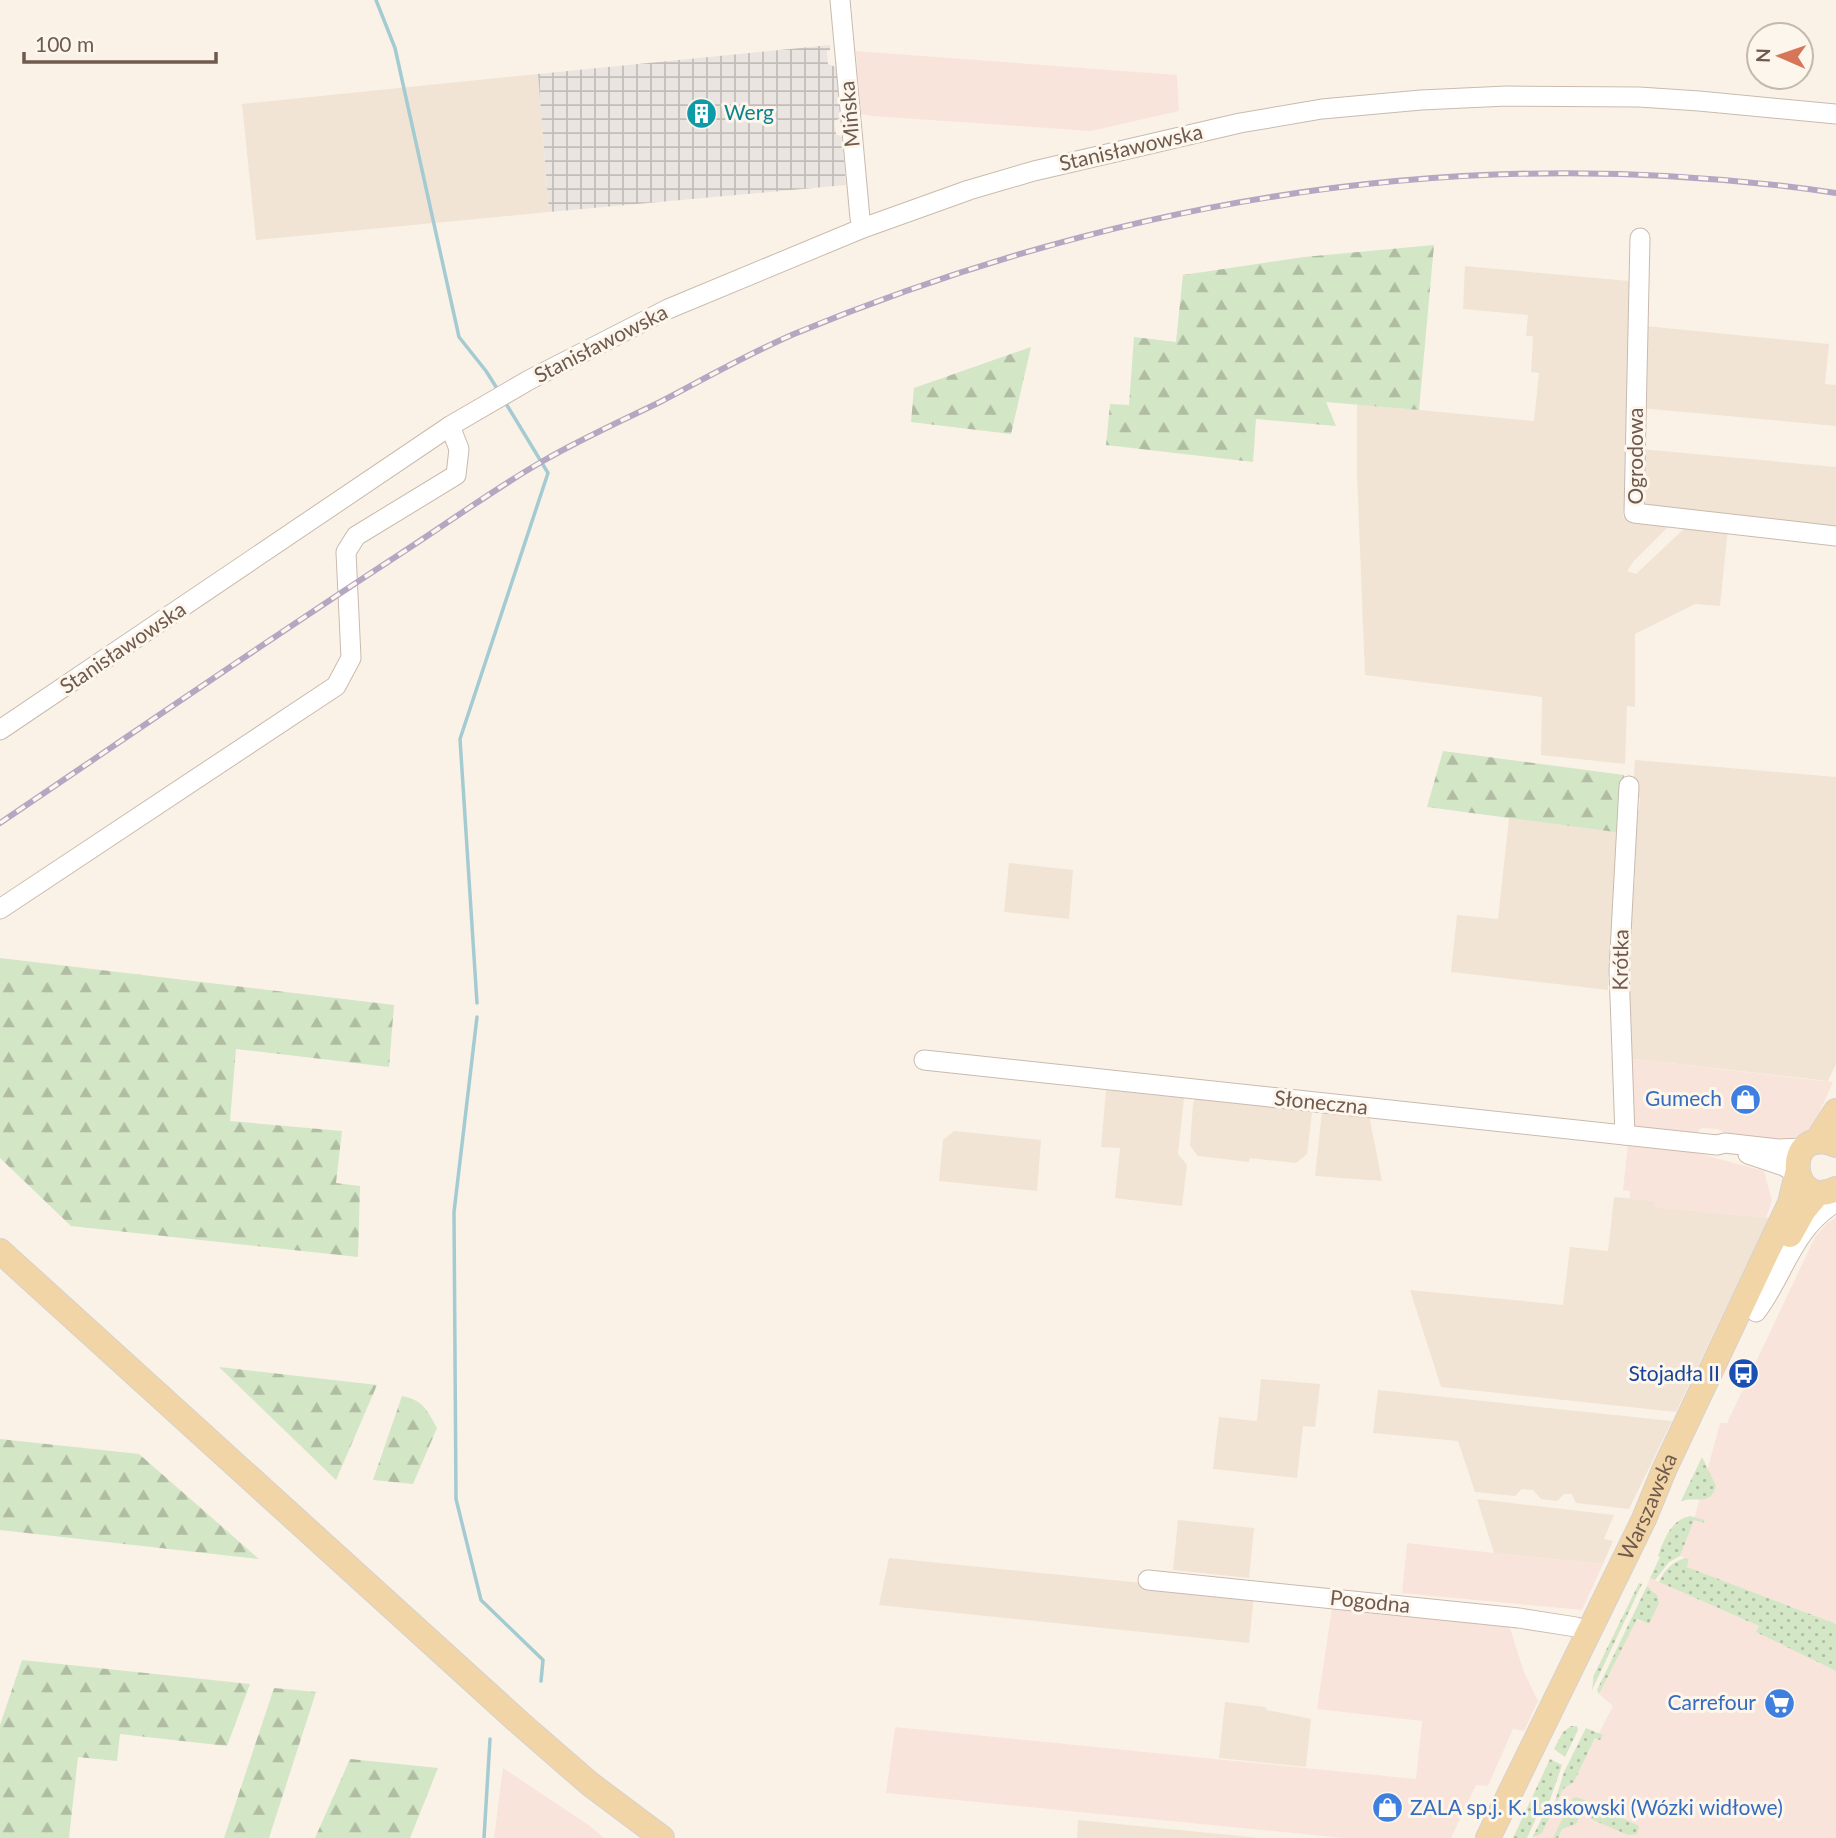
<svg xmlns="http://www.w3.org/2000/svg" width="1836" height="1838" viewBox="0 0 1836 1838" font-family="Lato,sans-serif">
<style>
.residential{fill:#f1e4d5}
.commercial{fill:#f9e4db}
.industrial{fill:url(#industrial-grid)}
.green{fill:url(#green-dots)}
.forest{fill:url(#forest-firs)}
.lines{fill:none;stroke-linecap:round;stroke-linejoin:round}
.stream{stroke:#a4cbd2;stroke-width:3.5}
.minor-casing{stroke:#cabaae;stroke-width:21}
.major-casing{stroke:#d7d1cd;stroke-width:26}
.minor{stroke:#fff;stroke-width:19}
.major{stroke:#f1d5a6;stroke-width:24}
.rail-casing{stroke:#b5a6c2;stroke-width:6}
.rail{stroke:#fdf6ec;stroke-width:3.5;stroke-dasharray:10;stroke-linecap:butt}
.labels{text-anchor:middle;stroke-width:6;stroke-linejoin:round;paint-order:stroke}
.culture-label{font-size:21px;fill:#0d838f;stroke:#fdf6ec;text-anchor:start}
.street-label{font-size:21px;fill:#705a4e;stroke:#fdf6ec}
.shop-label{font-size:21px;fill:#366cbe;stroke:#fdf6ec;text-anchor:end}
.transit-label{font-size:21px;fill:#164399;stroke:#fdf6ec;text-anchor:end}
</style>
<defs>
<pattern id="industrial-grid" width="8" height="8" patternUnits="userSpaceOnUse" patternTransform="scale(1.75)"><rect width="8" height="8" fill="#eae5e0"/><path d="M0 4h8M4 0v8" fill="none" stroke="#c2bdb8"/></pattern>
<pattern id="green-dots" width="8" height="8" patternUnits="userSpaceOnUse" patternTransform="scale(1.75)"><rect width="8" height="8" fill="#d3e6c6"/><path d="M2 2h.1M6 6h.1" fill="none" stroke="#b0bda3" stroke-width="1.8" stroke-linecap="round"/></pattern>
<pattern id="forest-firs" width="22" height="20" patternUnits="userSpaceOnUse" patternTransform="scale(1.75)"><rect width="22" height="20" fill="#d3e6c6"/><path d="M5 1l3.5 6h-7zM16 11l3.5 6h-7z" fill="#b0bda3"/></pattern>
</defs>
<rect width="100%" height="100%" fill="#faf2e6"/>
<!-- residential -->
<g class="residential">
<polygon points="538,74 549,212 256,240 242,104"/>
<polygon points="1465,266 1629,281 1628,324 1632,324 1628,415 1626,416 1626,427 1628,430 1627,504 1624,505 1623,517 1672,523 1633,562 1627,571 1636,574 1689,524 1728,528 1720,606 1695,604 1635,634 1635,707 1627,706 1625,764 1541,755 1542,697 1365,675 1357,474 1357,404 1534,421 1539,373 1531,372 1533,336 1526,336 1528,315 1463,309"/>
<polygon points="1645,326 1829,344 1825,384 1836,385 1836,426 1640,408"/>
<polygon points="1640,449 1836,467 1836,529 1638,507"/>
<polygon points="1635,760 1836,777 1836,1064 1828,1081 1625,1058 1630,886 1634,886 1635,876 1630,869 1631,814 1639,810 1640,798 1633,793"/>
<polygon points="1509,818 1622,833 1614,951 1609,957 1608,990 1451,972 1457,915 1498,919"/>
<polygon points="1009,863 1073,870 1069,919 1004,912"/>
<polygon points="1106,1090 1184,1098 1178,1154 1187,1165 1182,1206 1115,1198 1120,1148 1101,1147"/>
<polygon points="1196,1098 1310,1110 1312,1113 1307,1154 1296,1163 1250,1158 1249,1162 1198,1156 1190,1146 1193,1103"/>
<polygon points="1322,1111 1369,1115 1382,1181 1315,1176"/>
<polygon points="954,1131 1041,1140 1037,1191 939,1181 943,1140"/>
<polygon points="1614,1197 1655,1201 1655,1207 1769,1218 1676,1412 1441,1387 1410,1290 1563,1305 1570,1247 1608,1251"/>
<polygon points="1261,1379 1320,1384 1315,1427 1303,1426 1297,1478 1213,1469 1219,1417 1257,1421"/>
<polygon points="1378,1390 1672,1421 1629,1509 1576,1503 1572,1494 1564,1494 1557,1501 1541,1499 1533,1490 1522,1489 1515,1496 1475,1492 1458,1441 1373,1433"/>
<polygon points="1477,1499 1614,1515 1604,1539 1613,1541 1603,1564 1494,1553"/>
<polygon points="1178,1520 1254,1528 1249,1578 1173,1570"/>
<polygon points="889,1558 1254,1594 1249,1643 879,1605"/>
<polygon points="1225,1702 1265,1707 1267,1710 1311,1719 1306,1767 1219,1758"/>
<polygon points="1078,1820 1261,1838 1077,1838"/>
</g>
<!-- commercial -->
<g class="commercial">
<polygon points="856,51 1177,75 1179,111 1091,131 872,116 861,114"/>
<polygon points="1625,1058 1833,1082 1815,1122 1805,1133 1790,1139 1732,1138 1718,1129 1701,1128 1696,1134 1632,1127"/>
<polygon points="1628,1144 1682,1149 1764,1171 1772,1201 1766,1218 1654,1207 1654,1201 1630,1199 1630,1191 1623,1190"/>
<polygon points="1836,1218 1836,1624 1687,1567 1689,1559 1680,1556 1695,1516 1720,1423 1727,1423 1815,1237 1827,1223"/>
<polygon points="1407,1543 1494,1553 1603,1564 1582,1610 1402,1593"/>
<polygon points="1650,1578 1759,1626 1756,1632 1836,1671 1836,1838 1535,1838 1537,1834 1542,1833 1563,1789 1574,1782 1596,1737 1600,1740 1602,1736 1599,1733 1613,1706 1599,1694 1636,1620 1649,1624 1655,1592 1647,1586"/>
<polygon points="1333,1601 1507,1619 1524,1672 1538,1701 1524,1731 1513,1729 1488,1786 1476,1785 1451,1838 1344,1838 886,1793 895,1727 1416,1779 1422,1721 1317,1709"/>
<polygon points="503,1768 590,1826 604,1838 494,1838"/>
</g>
<!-- industrial -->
<polygon class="industrial" points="830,45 830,50 827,51 828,64 836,67 841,118 834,121 836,134 842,137 846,185 549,212 538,74"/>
<!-- green -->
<g class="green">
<path d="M1702,1457L1716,1486C1710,1507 1697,1496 1681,1501Z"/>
<path d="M1690,1516L1705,1520L1703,1523L1694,1520L1680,1556L1669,1562L1655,1580L1650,1578L1660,1557L1658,1556C1664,1539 1671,1520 1690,1516Z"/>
<path d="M1686,1558L1689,1559L1687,1567L1836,1624V1671L1756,1632L1759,1626L1659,1582C1664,1570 1673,1561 1686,1558Z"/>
<polygon points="1639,1583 1642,1584 1592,1690 1594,1675"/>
<polygon points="1647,1586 1657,1595 1659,1603 1649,1624 1637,1619 1599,1694 1597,1690"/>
<polygon points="1571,1726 1577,1726 1578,1730 1565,1757 1554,1749 1563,1732"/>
<polygon points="1586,1728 1603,1735 1600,1740 1595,1738 1574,1782 1563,1789 1542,1833 1532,1838 1542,1818 1555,1801 1564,1772"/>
<polygon points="1550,1759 1562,1765 1550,1800 1536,1818 1527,1838 1513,1838"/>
<polygon points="1576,1797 1587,1801 1576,1824 1562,1829 1558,1838 1553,1838 1572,1799"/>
<polygon points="1595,1805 1639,1826 1637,1834 1628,1835 1591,1819 1591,1815"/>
</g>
<!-- forest -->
<g class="forest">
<polygon points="1434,245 1419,410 1326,402 1336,426 1256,419 1253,462 1106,445 1110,404 1129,405 1134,337 1176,342 1183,275 1304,257"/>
<polygon points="1031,347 1011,434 911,422 914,388"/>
<polygon points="1443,751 1624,775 1622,833 1427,807"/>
<polygon points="0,958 394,1005 389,1067 236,1049 230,1121 342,1131 336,1183 360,1186 358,1257 71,1226 0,1158"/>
<polygon points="219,1367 377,1385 336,1480"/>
<path d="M402,1396C423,1400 427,1410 437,1428L413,1484L373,1480Z"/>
<polygon points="0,1439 139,1454 259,1559 0,1530"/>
<polygon points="22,1660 250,1684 227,1746 120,1734 117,1761 78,1757 69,1838 0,1838 0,1725"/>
<polygon points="274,1688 316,1692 269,1838 224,1838"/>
<polygon points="350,1759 438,1768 410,1838 315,1838"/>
</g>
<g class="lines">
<!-- stream -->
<g class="stream">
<polyline points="376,0 395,48 459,337 486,371 498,390"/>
<polyline points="477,1003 460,739 548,473 505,402"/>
<polyline points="477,1017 454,1212 456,1499 481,1600 543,1660 541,1681"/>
<polyline points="484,1838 490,1739"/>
</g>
<defs>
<g id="minor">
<polyline points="840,0 860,218 863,228"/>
<polyline points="1640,238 1634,513 1836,536"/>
<polyline points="0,730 450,426 529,380 668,309 863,228 969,190 1034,171 1240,123 1322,109 1421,100 1507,96 1639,97 1699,101 1836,114"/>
<polyline points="0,909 336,686 351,658 346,552 356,536 456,475 459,449 450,426"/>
<polyline points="924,1060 1717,1145 1725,1143 1778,1149 1804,1148"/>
<polyline points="1625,1135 1619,970 1629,786"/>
<polyline points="1748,1154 1784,1166 1797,1174"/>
<path d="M1756,1312C1785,1274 1791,1230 1836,1202"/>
<polyline points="1148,1580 1519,1618 1576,1627 1590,1632"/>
</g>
<g id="major">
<polyline points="1816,1142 1836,1111"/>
<path d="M1836,1145C1782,1122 1788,1213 1836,1189"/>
<polyline points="1790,1235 1804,1210 1818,1193"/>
<polyline points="0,1251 522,1725 590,1784 662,1838"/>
<path id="s1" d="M1488,1838L1644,1519L1664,1470L1790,1203L1797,1174"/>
</g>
</defs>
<!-- minor casing -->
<use href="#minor" class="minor-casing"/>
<!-- major casing -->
<use href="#major" class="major-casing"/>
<!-- minor -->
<use href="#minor" class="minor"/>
<!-- major -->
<use href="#major" class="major"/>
<defs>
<path id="rail" d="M0,823C133,733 265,642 400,554C448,523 494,489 543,461C581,439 621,421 660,402C704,379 748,354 794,334C1128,196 1478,140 1836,193"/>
</defs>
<!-- rail casing -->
<use href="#rail" class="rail-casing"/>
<!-- rail -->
<use href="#rail" class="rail"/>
</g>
<!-- icons -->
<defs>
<symbol id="building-disc" viewBox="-11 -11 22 22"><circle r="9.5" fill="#0f9aa8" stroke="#fdf6ec"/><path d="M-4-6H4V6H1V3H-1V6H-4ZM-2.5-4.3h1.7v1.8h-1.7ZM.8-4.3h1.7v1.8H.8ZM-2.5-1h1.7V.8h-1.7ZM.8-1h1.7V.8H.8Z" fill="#fff"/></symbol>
<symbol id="shop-disc" viewBox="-11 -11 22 22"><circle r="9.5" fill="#3f7fe0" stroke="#fdf6ec"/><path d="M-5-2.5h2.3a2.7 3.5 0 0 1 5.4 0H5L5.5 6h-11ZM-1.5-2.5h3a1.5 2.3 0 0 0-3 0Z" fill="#fff"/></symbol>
<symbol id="bus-disc" viewBox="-11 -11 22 22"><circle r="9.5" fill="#1a4fb4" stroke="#fdf6ec"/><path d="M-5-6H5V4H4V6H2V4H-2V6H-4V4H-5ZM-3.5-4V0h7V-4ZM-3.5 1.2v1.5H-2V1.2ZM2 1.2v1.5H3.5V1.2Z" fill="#fff"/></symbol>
<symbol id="supermarket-disc" viewBox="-11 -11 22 22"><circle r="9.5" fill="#3f7fe0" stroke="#fdf6ec"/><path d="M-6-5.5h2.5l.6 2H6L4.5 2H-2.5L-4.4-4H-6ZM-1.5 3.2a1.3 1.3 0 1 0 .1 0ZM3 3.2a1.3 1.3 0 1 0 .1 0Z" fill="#fff"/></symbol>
</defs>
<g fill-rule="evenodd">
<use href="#building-disc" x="684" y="96" width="35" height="35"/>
<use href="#shop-disc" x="1728" y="1082" width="35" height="35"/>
<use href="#bus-disc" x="1726" y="1356" width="35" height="35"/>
<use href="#supermarket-disc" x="1762" y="1686" width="35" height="35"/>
<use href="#shop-disc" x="1370" y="1790" width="35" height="35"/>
</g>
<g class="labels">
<!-- culture labels -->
<g class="culture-label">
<text x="724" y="120">Werg</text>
</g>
<!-- street labels -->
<g class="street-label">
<text transform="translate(850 114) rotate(-95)" y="7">Mińska</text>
<text transform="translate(1131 148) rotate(-13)" y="7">Stanisławowska</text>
<text transform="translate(601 344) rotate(-27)" y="7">Stanisławowska</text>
<text transform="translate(1636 456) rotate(-90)" y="7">Ogrodowa</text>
<text transform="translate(123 648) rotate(-34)" y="7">Stanisławowska</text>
<text transform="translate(1621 960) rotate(-89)" y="7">Krótka</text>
<text transform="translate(1321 1103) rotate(6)" y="7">Słoneczna</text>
<text dy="7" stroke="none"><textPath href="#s1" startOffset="368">Warszawska</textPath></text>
<text transform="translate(1370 1602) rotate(6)" y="7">Pogodna</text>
</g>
<!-- shop labels -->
<g class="shop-label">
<text x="1722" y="1106">Gumech</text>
<text x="1756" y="1710">Carrefour</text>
<text x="1410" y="1815" text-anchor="start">ZALA sp.j. K. Laskowski (Wózki widłowe)</text>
</g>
<!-- transit labels -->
<g class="transit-label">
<text x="1720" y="1381">Stojadła II</text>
</g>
</g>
<!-- north arrow -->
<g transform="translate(1780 56) rotate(272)"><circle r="33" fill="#fdf6ec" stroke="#c5b8ad" stroke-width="2"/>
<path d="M0-5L12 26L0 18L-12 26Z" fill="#d77559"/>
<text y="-10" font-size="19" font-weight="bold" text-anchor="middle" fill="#705a4e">N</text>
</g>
<!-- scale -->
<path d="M24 52v10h192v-10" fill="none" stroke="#705a4e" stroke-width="3.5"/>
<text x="35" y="52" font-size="21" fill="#705a4e" stroke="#fdf6ec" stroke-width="5" paint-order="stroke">100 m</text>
</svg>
